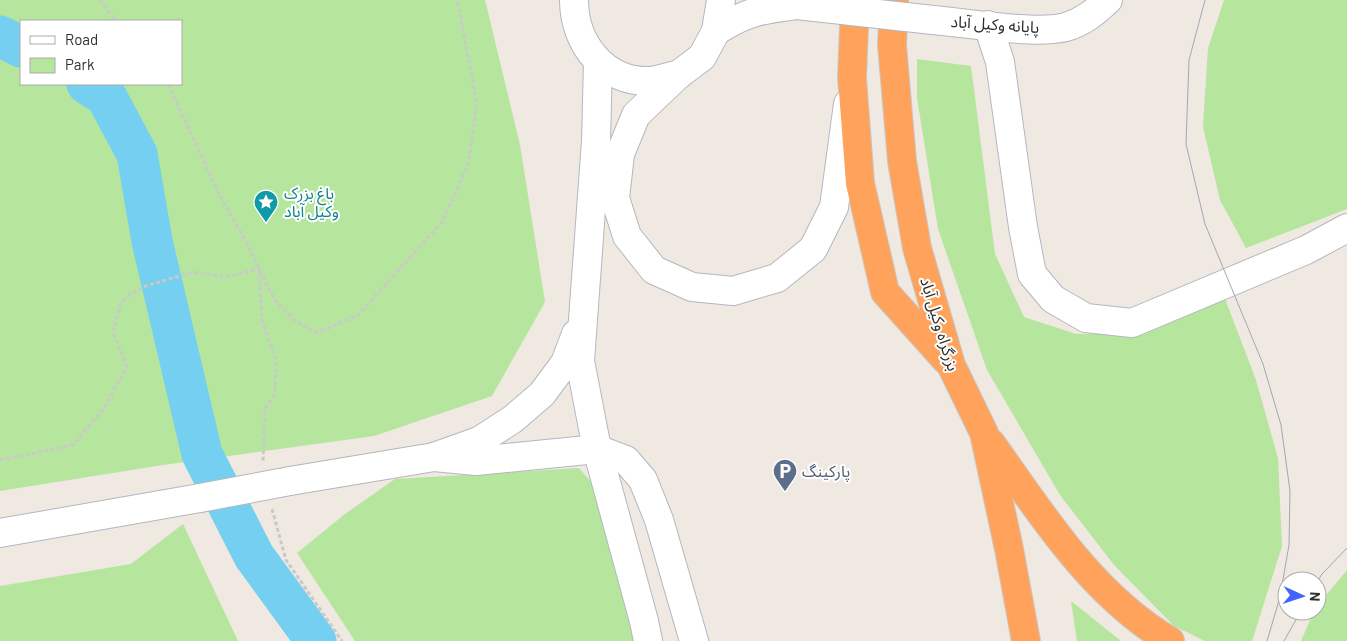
<svg xmlns="http://www.w3.org/2000/svg" width="1347" height="641" viewBox="0 0 1347 641" font-family="Barlow,'Noto Sans Arabic',sans-serif">
<style>
.green{fill:#b6e59e;fill-rule:evenodd}
.lines{fill:none;stroke-linecap:round;stroke-linejoin:round}
.river{stroke:#75cff0;stroke-width:41}
.minor-casing{stroke:#b4b7c1;stroke-width:30}
.highway-casing{stroke:#c9c9c9;stroke-width:30}
.path{stroke:#c9c9c9;stroke-width:3;stroke-dasharray:4 2.5;stroke-linecap:butt}
.minor{stroke:#fff;stroke-width:28}
.highway{stroke:#ffa35c;stroke-width:28}
.tram{stroke:#a3a6b8;stroke-width:1}
.minor-bridge-casing{stroke:#b4b7c1;stroke-width:30;stroke-linecap:butt}
.minor-bridge{stroke:#fff;stroke-width:28}
.labels{text-anchor:middle;stroke-width:4;stroke-linejoin:round;paint-order:stroke}
.street-label{font-size:16px;fill:#2e2e2e;stroke:#fff}
.culture-label{font-size:16px;fill:#0d838f;stroke:#fff;text-anchor:start}
.service-label{font-size:16px;fill:#4e5e75;stroke:#fff;text-anchor:start}
</style>
<rect width="100%" height="100%" fill="#efe9e1"/>
<!-- green -->
<g class="green">
<path d="M0,0H485L520,145L545,302L492,396L374,436L163,465L0,491ZM21,21H181V84H21Z"/>
<polygon points="1224,0 1347,0 1347,209 1246,248 1220,200 1203,127 1208,48"/>
<polygon points="917,59 971,66 995,254 1024,317 1076,334 1126,334 1224,296 1256,380 1278,458 1282,546 1252,641 1205,641 1174,626 1114,565 1060,495 987,370 938,229 917,98"/>
<polygon points="579,468 597,489 639,641 355,641 297,553 345,514 395,479"/>
<polygon points="183,524 238,641 0,641 0,586 131,564"/>
<polygon points="1347,570 1347,641 1301,641 1314,611 1317,611 1317,606"/>
<polygon points="1071,601 1121,641 1077,641"/>
</g>
<g class="lines">
<!-- river -->
<g class="river">
<polyline points="0,36 21,47"/>
<polyline points="87,84 106,96 137,154 152,241 202,454 254,556 316,641"/>
</g>
<defs>
<g id="minor">
<path d="M574,0C574,44 605,83 651,81C660,80 670,76 678,75"/>
<polyline points="721,0 716,31 702,57 678,75 636,115 620,154 615,198 627,236 654,270 692,287 733,291 777,278 813,249 834,207 848,104"/>
<path d="M933,20C968,23 1035,35 1066,27C1083,22 1095,12 1108,0"/>
<polyline points="988,25 1000,62 1023,227 1032,274 1053,299 1086,318 1132,323 1306,250 1347,228"/>
<path d="M716,31C746,12 762,9 797,5"/>
<polyline points="598,62 596,141 580,361 597,449 644,621 648,641"/>
<polyline points="434,457 476,461 597,449 626,460 643,480 659,520 694,641"/>
<polyline points="290,481 434,457 479,441 513,419 542,394 565,363 576,334"/>
<polyline points="0,533 200,498"/>
</g>
<g id="highway">
<polyline points="855,0 852,78 860,183 885,292 946,360"/>
<polyline points="894,0 892,45 902,161 917,248 951,365 984,433 1009,549 1026,641"/>
<path d="M991,443C1042,515 1092,595 1170,641"/>
</g>
</defs>
<!-- minor casing -->
<use href="#minor" class="minor-casing"/>
<!-- highway casing -->
<use href="#highway" class="highway-casing"/>
<!-- path -->
<g class="path">
<polyline points="100,0 116,21"/>
<polyline points="168,84 219,194 245,240 274,299 294,320 315,332 332,327 359,314 442,222 468,165 477,104 458,4 455,0"/>
<polyline points="0,460 73,445 104,408 127,366 113,332 121,301 142,287 193,272 227,277 259,269 262,321 276,360 275,394 265,409 263,461"/>
<polyline points="272,509 286,560 342,641"/>
</g>
<!-- minor -->
<use href="#minor" class="minor"/>
<!-- highway -->
<use href="#highway" class="highway"/>
<!-- tram -->
<g class="tram">
<polyline points="1205,0 1189,60 1186,144 1205,224 1263,364 1281,425 1290,491 1289,545 1280,597 1267,641"/>
<polyline points="1317,582 1322,574 1347,548"/>
<polyline points="1284,641 1301,611"/>
</g>
<defs>
<g id="minor-bridge">
<polyline points="797,5 933,20"/>
<polyline points="200,498 290,481"/>
</g>
</defs>
<!-- minor-bridge casing -->
<use href="#minor-bridge" class="minor-bridge-casing"/>
<!-- minor-bridge -->
<use href="#minor-bridge" class="minor-bridge"/>
</g>
<!-- icons -->
<defs>
<symbol id="sight-pin" viewBox="-11 -11 22 30"><path d="M0 17L-7.5 6A9.5 9.5 0 1 1 7.5 6Z" fill="#0f9aa8" stroke="#fff"/><path d="M0-6L1.8-2.2L6-1.7L2.9 1.2L3.7 5.4L0 3.3L-3.7 5.4L-2.9 1.2L-6-1.7L-1.8-2.2Z" fill="#fff"/></symbol>
<symbol id="parking-pin" viewBox="-11 -11 22 30"><path d="M0 17L-7.5 6A9.5 9.5 0 1 1 7.5 6Z" fill="#5c6f8a" stroke="#fff"/><path d="M-3.5-5.5H1a3.5 3.5 0 0 1 0 7H-1V5.5H-3.5ZM-1-3.4V-.6H.8a1.4 1.4 0 0 0 0-2.8Z" fill="#fff"/></symbol>
</defs>
<g fill-rule="evenodd">
<use href="#sight-pin" x="252" y="188" width="28" height="38"/>
<use href="#parking-pin" x="771" y="457" width="28" height="38"/>
</g>
<g class="labels">
<!-- street labels -->
<g class="street-label">
<text transform="translate(995 24) rotate(4)" y="6">پایانه وکیل آباد</text>
<text transform="translate(940 324) rotate(73)" y="6">بزرگراه وکیل آباد</text>
</g>
<!-- culture labels -->
<g class="culture-label">
<text x="284" y="199">باغ بزرک<tspan x="284" dy="18">وکیل آباد</tspan></text>
</g>
<!-- service labels -->
<g class="service-label">
<text x="802" y="477">پارکینگ</text>
</g>
</g>
<!-- legend -->
<rect x="20" y="20" width="162" height="65" fill="#ffffff" stroke="#ababab"/>
<rect x="30" y="36" width="25" height="8" fill="#ffffff" stroke="#ababab"/>
<text x="65" y="45" font-size="15" fill="#2e2e2e">Road</text>
<rect x="30" y="58" width="25" height="15" fill="#b6e59e" stroke="#ababab"/>
<text x="65" y="70" font-size="15" fill="#2e2e2e">Park</text>
<!-- north arrow -->
<g transform="translate(1302 596) rotate(93)"><circle r="24" fill="#ffffff" stroke="#ababab"/>
<path d="M0-4L9 19L0 12L-9 19Z" fill="#4264fb"/>
<text y="-8" font-size="14" font-weight="bold" text-anchor="middle" fill="#2e2e2e">N</text>
</g>
</svg>
